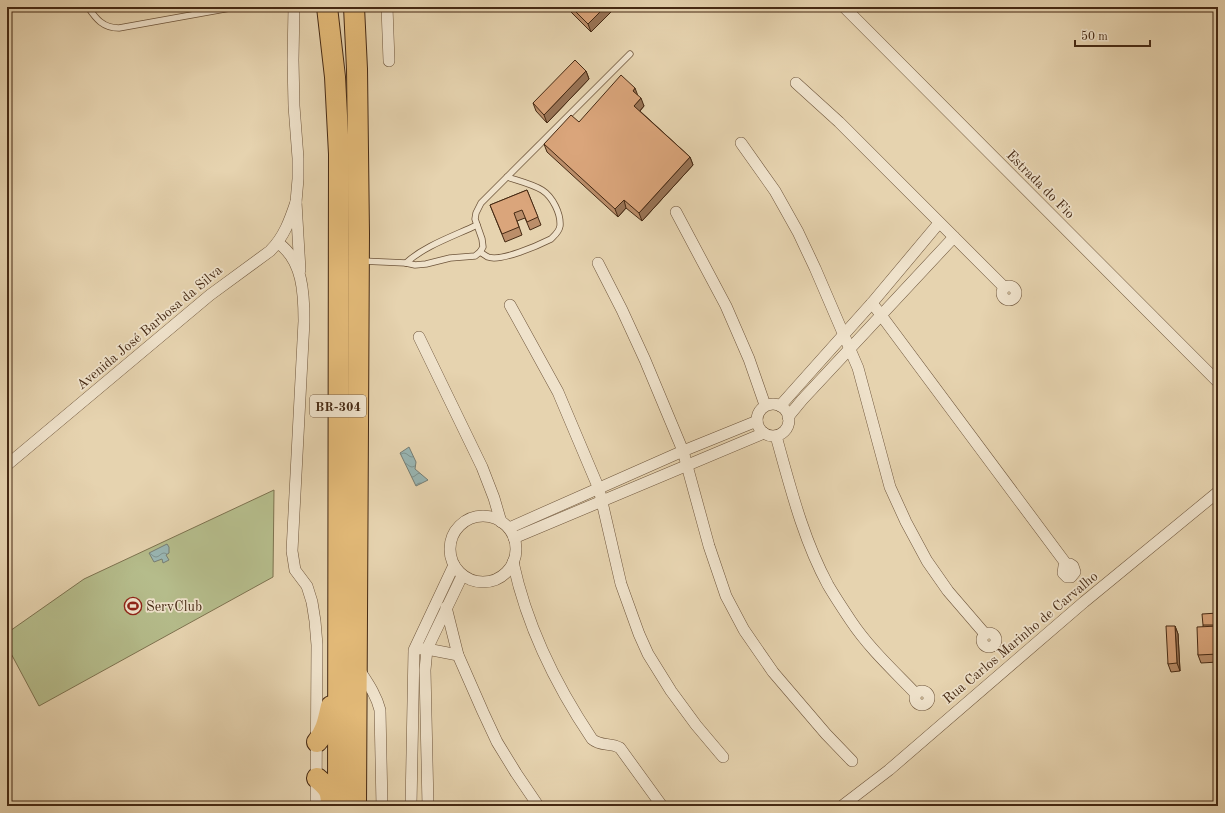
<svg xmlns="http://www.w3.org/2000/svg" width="1225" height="813" viewBox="0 0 1225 813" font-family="'Old Standard TT',serif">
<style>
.pitch{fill:#b5bc8b;stroke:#7d724f}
.water{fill:url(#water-waves);stroke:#777e74}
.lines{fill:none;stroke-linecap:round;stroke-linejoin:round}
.lane-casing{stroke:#6d543a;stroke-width:7}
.street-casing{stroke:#6d543a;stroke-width:12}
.highway-casing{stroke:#452913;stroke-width:22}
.lane{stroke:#efe2cb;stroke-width:5.5}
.street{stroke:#efe2cb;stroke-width:11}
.highway{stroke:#e3ba78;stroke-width:20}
.wall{fill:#bb8e6a;stroke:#452913}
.shaded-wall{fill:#997456;stroke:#452913}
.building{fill:#daa57b;stroke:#452913}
.labels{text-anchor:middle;stroke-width:3.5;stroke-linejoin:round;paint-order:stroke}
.shield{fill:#efe2cb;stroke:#78604a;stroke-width:1}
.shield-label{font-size:13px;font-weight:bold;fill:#452913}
.street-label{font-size:14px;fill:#452913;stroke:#efe2cb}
.poi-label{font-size:14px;fill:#452913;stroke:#efe2cb;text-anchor:start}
</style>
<defs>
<pattern id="water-waves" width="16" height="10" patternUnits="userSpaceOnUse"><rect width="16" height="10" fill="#99b6b4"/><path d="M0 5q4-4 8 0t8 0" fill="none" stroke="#7f9491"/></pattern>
</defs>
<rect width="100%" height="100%" fill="#e6d3af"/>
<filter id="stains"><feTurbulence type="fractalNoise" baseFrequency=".005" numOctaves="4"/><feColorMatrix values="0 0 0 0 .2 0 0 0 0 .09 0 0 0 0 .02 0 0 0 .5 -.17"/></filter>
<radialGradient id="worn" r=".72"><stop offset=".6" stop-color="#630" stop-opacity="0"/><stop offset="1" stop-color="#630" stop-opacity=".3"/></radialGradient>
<!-- pitch -->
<polygon class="pitch" points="274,490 273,577 39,706 7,646 7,633 84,579"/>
<!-- water -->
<g class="water">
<polygon points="409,447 416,462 415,469 428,480 416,486 400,453"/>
<polygon points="167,544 169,547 169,553 166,555 169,560 163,563 162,559 154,562 149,553"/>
</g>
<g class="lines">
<defs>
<g id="lane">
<path d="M88,7C96,19 103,28 119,28L236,7"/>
<path d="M480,252C483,254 486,256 488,257C501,262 539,245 551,239C555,235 559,232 560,226C561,214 553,197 542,190C532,184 519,181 507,177"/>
<polyline points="362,261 406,263 415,265 426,264 450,258 475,256 480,252 483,247 482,239 475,219 476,213 481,203 630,54"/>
<path d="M406,263C424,246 454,236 477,225"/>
</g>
<g id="street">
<polyline points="294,7 293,60 294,106 298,158 298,179 296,202 300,270"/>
<polyline points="387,7 389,61"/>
<polyline points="844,7 1218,382"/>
<polyline points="796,83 839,122 1004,287"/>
<polyline points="741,143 775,191 798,232 815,268 858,368 890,487 906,522 927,561 948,591 985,634"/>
<polyline points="676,212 726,306 749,359 765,405"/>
<path d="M278,243C303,260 304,294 304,321L292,551L295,570L307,586L312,602L315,621L317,645L316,806"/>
<polyline points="598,263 622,310 645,360 683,451 709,546 726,596 744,630 773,672 826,734 852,761"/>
<circle cx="1009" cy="293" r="7"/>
<polyline points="872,303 1067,565 1070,564 1073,566 1075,572 1071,577 1067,577 1063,573 1064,566 1067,565"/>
<polyline points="510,305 558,392 599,489 621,584 639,634 648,654 671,691 696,725 723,757"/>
<polyline points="419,337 482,467 494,498 501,522"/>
<circle cx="773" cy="420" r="16"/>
<polyline points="780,406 872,303 939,223"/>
<polyline points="788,417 802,400 954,237"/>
<path d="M776,436C790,486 803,539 828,585C835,597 843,609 851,621C869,648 893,670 916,694"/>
<path d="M7,465L210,295L270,251C284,237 290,220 296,202"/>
<circle cx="483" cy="549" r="33"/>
<polyline points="509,528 683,451 757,421"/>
<polyline points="514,538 764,433"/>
<path d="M513,562C527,627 555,684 592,739C601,747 610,742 620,748L662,806"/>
<polyline points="446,607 458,655 483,712 497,742 516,773 537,804"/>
<circle cx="989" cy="640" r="7"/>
<polyline points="421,649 427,649 458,655"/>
<path d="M358,668C367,682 376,694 380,710L382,806"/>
<circle cx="922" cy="698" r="7"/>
<polyline points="411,806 414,650 454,565"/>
<polyline points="428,806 425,670 427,649 462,576"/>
<polyline points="842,806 889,770 1084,602 1218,492"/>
</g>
<g id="highway">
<polyline points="327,7 335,77 339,154 338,806"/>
<polyline points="354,7 357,69 359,234 356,806"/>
<path d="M317,742C326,732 328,719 331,706"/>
<path d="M317,778C329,788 331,791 331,806"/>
</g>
</defs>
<!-- lane casing -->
<use href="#lane" class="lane-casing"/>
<!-- street casing -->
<use href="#street" class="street-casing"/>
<!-- highway casing -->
<use href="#highway" class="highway-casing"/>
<!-- lane -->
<use href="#lane" class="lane"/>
<!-- street -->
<use href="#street" class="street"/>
<!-- highway -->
<use href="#highway" class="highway"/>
</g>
<!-- wall -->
<g class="wall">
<polygon points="566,7 616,7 591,32"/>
<polygon points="586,71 589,79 547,123 536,111 533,103"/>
<polygon points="638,96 644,106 640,111 690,157 693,165 642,221 626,208 618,217 547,152 544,144 579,122"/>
<polygon points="527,190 541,225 530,230 525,218 517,221 522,235 505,242 490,205"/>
<polygon points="1218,613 1218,662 1201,663 1198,655 1203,627 1203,625"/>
<polygon points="1175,626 1178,634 1180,671 1171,672 1168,664"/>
</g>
<!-- shaded-wall -->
<g class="shaded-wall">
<polygon points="605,7 616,7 591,32 588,24"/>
<polygon points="586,71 589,79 547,123 544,115"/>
<polygon points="635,88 638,96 633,91"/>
<polygon points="641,98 644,106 637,114 634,106"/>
<polygon points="690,157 693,165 642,221 639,213"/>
<polygon points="624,200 626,208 618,217 615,209"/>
<polygon points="1175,626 1178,634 1180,671 1177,663"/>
</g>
<!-- building -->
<g class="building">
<polygon points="571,7 605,7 588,24"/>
<polygon points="575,60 586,71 544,115 533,103"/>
<polygon points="621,75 635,88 633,91 641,98 634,106 690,157 639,213 624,200 615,209 544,144 571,115 579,122"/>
<polygon points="527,190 538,217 527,222 522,210 514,213 519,227 502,234 490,205"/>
<polygon points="1218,613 1218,625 1203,625 1202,614"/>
<polygon points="1166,626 1175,626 1177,663 1168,664"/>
<polygon points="1218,626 1218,654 1198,655 1197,627"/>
</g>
<!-- icons -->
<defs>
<symbol id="stadium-ring" viewBox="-11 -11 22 22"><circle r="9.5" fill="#efe2cb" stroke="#8f2418" stroke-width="1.5"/><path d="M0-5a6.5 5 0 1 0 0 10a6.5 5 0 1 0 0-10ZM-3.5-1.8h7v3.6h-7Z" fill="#8f2418"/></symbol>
</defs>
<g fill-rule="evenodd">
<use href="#stadium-ring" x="123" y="596" width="20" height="20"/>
</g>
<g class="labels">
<!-- shield labels -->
<rect class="shield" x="310" y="395" width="56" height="22" rx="3"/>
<g class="shield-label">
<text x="338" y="411">BR-304</text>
</g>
<!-- street labels -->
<g class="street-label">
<text transform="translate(1041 184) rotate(45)" y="5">Estrada do Fio</text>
<text transform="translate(149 327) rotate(-40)" y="5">Avenida José Barbosa da Silva</text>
<text transform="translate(1020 637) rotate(-40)" y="5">Rua Carlos Marinho de Carvalho</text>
</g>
<!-- poi labels -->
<g class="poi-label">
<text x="146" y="611">ServClub</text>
</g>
</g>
<!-- margin -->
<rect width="1225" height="813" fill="none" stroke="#e6d3af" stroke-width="24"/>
<rect x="8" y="8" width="1209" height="797" fill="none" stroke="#452913" stroke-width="2"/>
<rect x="12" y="12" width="1201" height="789" fill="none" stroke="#452913"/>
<!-- scale -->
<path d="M1075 40v6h75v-6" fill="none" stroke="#452913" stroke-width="2"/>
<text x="1081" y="40" font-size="12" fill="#452913" stroke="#efe2cb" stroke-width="3" paint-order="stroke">50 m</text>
<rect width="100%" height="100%" filter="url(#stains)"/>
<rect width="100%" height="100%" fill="url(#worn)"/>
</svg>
